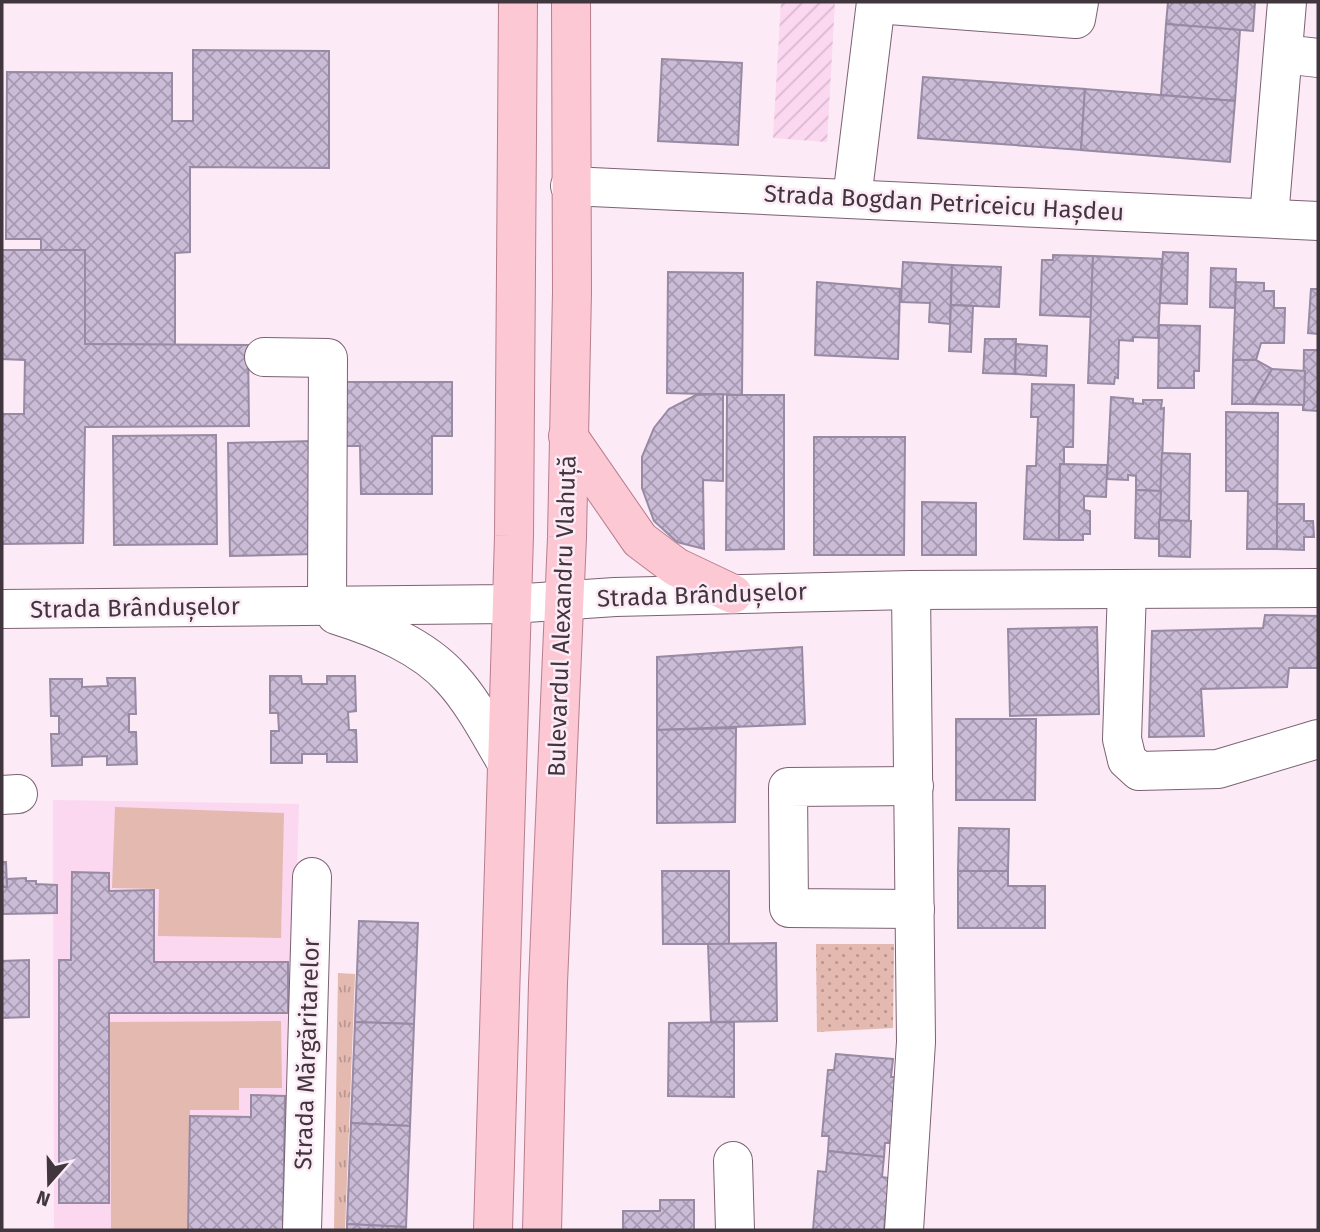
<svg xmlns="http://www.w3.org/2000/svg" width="1320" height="1232" viewBox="0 0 1320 1232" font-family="'Fira Sans',sans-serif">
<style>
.built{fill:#fbd7f0}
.industrial{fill:url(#industrial-furrows)}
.grass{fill:url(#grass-tufts)}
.park{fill:url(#park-dots)}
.pitch{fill:#e3b9b0}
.building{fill:url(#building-cross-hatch);stroke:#998aa4;stroke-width:2}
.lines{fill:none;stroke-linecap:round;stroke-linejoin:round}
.minor-casing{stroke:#7b6273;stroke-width:40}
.major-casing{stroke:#b97e8d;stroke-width:40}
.minor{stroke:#fff;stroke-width:38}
.major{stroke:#fbc8d4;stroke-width:38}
.labels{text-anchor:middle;stroke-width:5;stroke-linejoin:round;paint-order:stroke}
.street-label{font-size:24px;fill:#41363d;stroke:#fceaf6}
</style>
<defs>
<pattern id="industrial-furrows" width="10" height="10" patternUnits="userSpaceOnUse" patternTransform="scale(1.75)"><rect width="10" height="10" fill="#fbd7f0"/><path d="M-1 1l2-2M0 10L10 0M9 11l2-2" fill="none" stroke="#d8b9cf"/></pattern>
<pattern id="grass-tufts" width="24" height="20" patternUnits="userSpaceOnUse" patternTransform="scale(1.75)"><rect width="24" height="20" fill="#e3b9b0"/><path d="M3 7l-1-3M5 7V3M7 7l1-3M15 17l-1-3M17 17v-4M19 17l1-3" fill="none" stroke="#ba9790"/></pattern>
<pattern id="park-dots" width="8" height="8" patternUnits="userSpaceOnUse" patternTransform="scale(1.75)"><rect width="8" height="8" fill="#e3b9b0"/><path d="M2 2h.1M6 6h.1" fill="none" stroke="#ba9790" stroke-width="1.8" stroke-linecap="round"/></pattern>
<pattern id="building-cross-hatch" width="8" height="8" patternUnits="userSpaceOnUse" patternTransform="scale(1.75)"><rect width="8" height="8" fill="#cabbd7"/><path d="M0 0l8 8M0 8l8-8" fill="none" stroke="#a699b0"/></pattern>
</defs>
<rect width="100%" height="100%" fill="#fceaf6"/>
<!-- built -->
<polygon class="built" points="53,800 299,804 285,1230 54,1230"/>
<!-- industrial -->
<polygon class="industrial" points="781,2 835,2 827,142 773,138"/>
<!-- grass -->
<polygon class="grass" points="338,973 355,974 345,1230 334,1230"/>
<!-- park -->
<polygon class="park" points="816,944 894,944 893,1028 817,1032"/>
<!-- pitch -->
<g class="pitch">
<polygon points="115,807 284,813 281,938 158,936 159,889 112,888"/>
<polygon points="281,1021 282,1088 239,1088 239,1110 190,1110 188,1230 111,1230 110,1022"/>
</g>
<!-- building -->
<g class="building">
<polygon points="1168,2 1255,2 1253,31 1166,24"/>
<polygon points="1166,24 1240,30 1235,101 1161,95"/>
<polygon points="193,50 329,51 329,168 190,167 190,252 175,253 175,345 85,344 85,250 41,250 41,239 6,239 7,72 172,73 172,121 193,121"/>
<polygon points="662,59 742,63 738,145 658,141"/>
<polygon points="923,77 1085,89 1081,150 918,138"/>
<polygon points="1085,89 1235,101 1230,162 1081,150"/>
<polygon points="2,250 85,250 85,344 248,345 249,426 85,427 83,543 2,544 2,414 24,414 25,360 2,359"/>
<polygon points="1163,252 1188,253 1187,304 1160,303"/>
<polygon points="1053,255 1093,256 1091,317 1040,315 1042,260 1053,260"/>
<polygon points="1093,256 1162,259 1158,338 1133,337 1133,341 1119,340 1118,378 1115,377 1114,384 1088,383"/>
<polygon points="903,262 952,265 950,324 929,322 930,303 901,302"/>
<polygon points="952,265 1001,267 999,307 951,305"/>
<polygon points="1211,268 1236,269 1235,308 1210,307"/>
<polygon points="668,272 743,273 742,395 667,393"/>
<polygon points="817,282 900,289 898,359 815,355"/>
<polygon points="1236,282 1264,283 1264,291 1274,291 1274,308 1285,308 1284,343 1261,343 1256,360 1233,360"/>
<polygon points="1311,289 1318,289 1318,334 1308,333"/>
<polygon points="951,305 973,306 971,352 949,351"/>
<polygon points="1159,325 1200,326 1199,371 1194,371 1194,388 1158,388"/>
<polygon points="985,339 1016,339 1015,374 983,373"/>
<polygon points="1016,344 1047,346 1046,376 1015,374"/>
<polygon points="1304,350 1318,350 1318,411 1303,410"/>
<polygon points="1233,360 1256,360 1272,369 1252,404 1232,404"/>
<polygon points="1272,369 1305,371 1304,405 1252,404"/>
<polygon points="345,382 452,382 452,436 432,436 432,494 361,494 360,446 345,446"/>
<polygon points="1032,384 1074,385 1073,447 1064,447 1064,464 1060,464 1059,540 1024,539 1027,466 1036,466 1038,417 1031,417"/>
<polygon points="723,394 723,481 703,480 704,549 677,542 654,521 642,488 642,457 654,428 669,409 696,395"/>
<polygon points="727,395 784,395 784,549 726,550"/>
<polygon points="1111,397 1133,399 1133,403 1143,404 1143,400 1162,400 1161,409 1164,408 1161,491 1136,490 1136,476 1128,475 1128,480 1107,479"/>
<polygon points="1226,412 1278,413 1277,549 1247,549 1248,491 1226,491"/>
<polygon points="216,435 217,544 114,545 113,436"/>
<polygon points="814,437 905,437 904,555 814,555"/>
<polygon points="312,441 315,554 230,556 228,443"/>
<polygon points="1162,453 1190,454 1189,521 1159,520"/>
<polygon points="1060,464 1107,465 1106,497 1084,496 1084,510 1090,511 1090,534 1083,534 1083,540 1059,540"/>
<polygon points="1136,490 1161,491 1159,539 1135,538"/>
<polygon points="922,502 976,503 976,555 922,555"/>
<polygon points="1277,504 1304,504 1304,521 1313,521 1314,537 1304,537 1304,550 1277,549"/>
<polygon points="1159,520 1191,521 1190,557 1159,556"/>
<polygon points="1265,615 1318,616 1318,668 1289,668 1287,687 1201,689 1204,736 1149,737 1152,631 1263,628"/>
<polygon points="1097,627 1099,714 1010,716 1008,629"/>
<polygon points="802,647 805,724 657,730 657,657"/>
<polygon points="270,676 301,676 302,684 327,684 327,676 355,676 356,711 348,712 349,730 356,730 357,762 327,762 327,754 302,754 302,763 271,763 271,731 279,731 278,713 270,713"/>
<polygon points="107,678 135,678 136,714 129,714 129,732 136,732 137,764 107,765 107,756 82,757 82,765 52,766 51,734 59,734 59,716 51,716 50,679 82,679 82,687 108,686"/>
<polygon points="956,719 1036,719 1035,800 956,800"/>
<polygon points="736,728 735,822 657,823 657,730"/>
<polygon points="959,828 1009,829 1008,871 958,871"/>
<polygon points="2,862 6,862 7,887 2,887"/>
<polygon points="662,871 729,871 729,944 663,944"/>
<polygon points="958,871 1008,871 1008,886 1045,886 1045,928 958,928"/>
<polygon points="72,872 109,873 109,891 154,890 154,962 288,962 288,1013 109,1013 109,1203 59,1203 59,960 71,960"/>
<polygon points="26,878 26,881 36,881 36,884 57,885 57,913 3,914 2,887 7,887 7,879"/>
<polygon points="359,921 418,923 414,1024 355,1022"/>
<polygon points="776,943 777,1021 711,1022 708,944"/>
<polygon points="29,960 29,1017 2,1018 2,961"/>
<polygon points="355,1022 414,1024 410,1126 351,1123"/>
<polygon points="734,1022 734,1097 668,1096 669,1023"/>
<polygon points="836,1054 893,1059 891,1077 898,1077 892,1143 885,1143 884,1157 828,1151 829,1136 822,1136 828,1070 834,1070"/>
<polygon points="251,1095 285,1096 283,1230 188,1230 190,1116 251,1117"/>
<polygon points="351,1123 410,1126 406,1227 347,1224"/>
<polygon points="828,1151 884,1157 882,1177 889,1178 884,1230 813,1230 818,1171 826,1172"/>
<polygon points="660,1200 694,1200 694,1230 623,1230 623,1211 660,1211"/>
<polygon points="347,1224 406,1227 405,1230 347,1230"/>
</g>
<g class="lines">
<defs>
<g id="minor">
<polyline points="876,4 1076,19 1079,2"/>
<polyline points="1283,54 1318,58"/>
<polyline points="570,186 1318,221"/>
<polyline points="852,199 876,2"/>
<polyline points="1269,218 1287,2"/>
<polyline points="264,357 328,358 327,606"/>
<polyline points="1127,589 1122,739 1127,760 1139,771 1218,769 1318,739"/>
<polyline points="2,609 511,604 615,597 911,590 1318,588"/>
<path d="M336,615C377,628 423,646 452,679C473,702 489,733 505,760"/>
<polyline points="914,786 788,787 789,908 915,909"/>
<polyline points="2,795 18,794"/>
<polyline points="733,1161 735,1230"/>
<polyline points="302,1230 312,877"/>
<polyline points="904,1230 916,1042 911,590"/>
</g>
<g id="major">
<polyline points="568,436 640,540 676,567 733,594"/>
<polyline points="493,1230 514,536 518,2"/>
<polyline points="542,1230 548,983 567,537 572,292 571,2"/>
</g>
</defs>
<!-- minor casing -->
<use href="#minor" class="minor-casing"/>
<!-- major casing -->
<use href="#major" class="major-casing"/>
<!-- minor -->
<use href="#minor" class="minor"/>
<!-- major -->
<use href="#major" class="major"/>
</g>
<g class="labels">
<!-- street labels -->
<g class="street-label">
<text transform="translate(944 203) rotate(3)" y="8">Strada Bogdan Petriceicu Hașdeu</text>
<text transform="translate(702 595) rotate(-2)" y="8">Strada Brândușelor</text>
<text transform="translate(135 608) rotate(-1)" y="8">Strada Brândușelor</text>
<text transform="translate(562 616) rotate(-88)" y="8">Bulevardul Alexandru Vlahuță</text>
<text transform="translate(307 1054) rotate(-88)" y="8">Strada Mărgăritarelor</text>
</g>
</g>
<!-- border -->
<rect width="1320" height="1232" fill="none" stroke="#41363d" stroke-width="7"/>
<!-- north arrow -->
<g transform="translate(49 1183) rotate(200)" stroke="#fceaf6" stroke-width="5" paint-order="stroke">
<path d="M0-5L12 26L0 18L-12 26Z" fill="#41363d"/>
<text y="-10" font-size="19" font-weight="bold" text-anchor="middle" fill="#41363d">N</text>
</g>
</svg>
